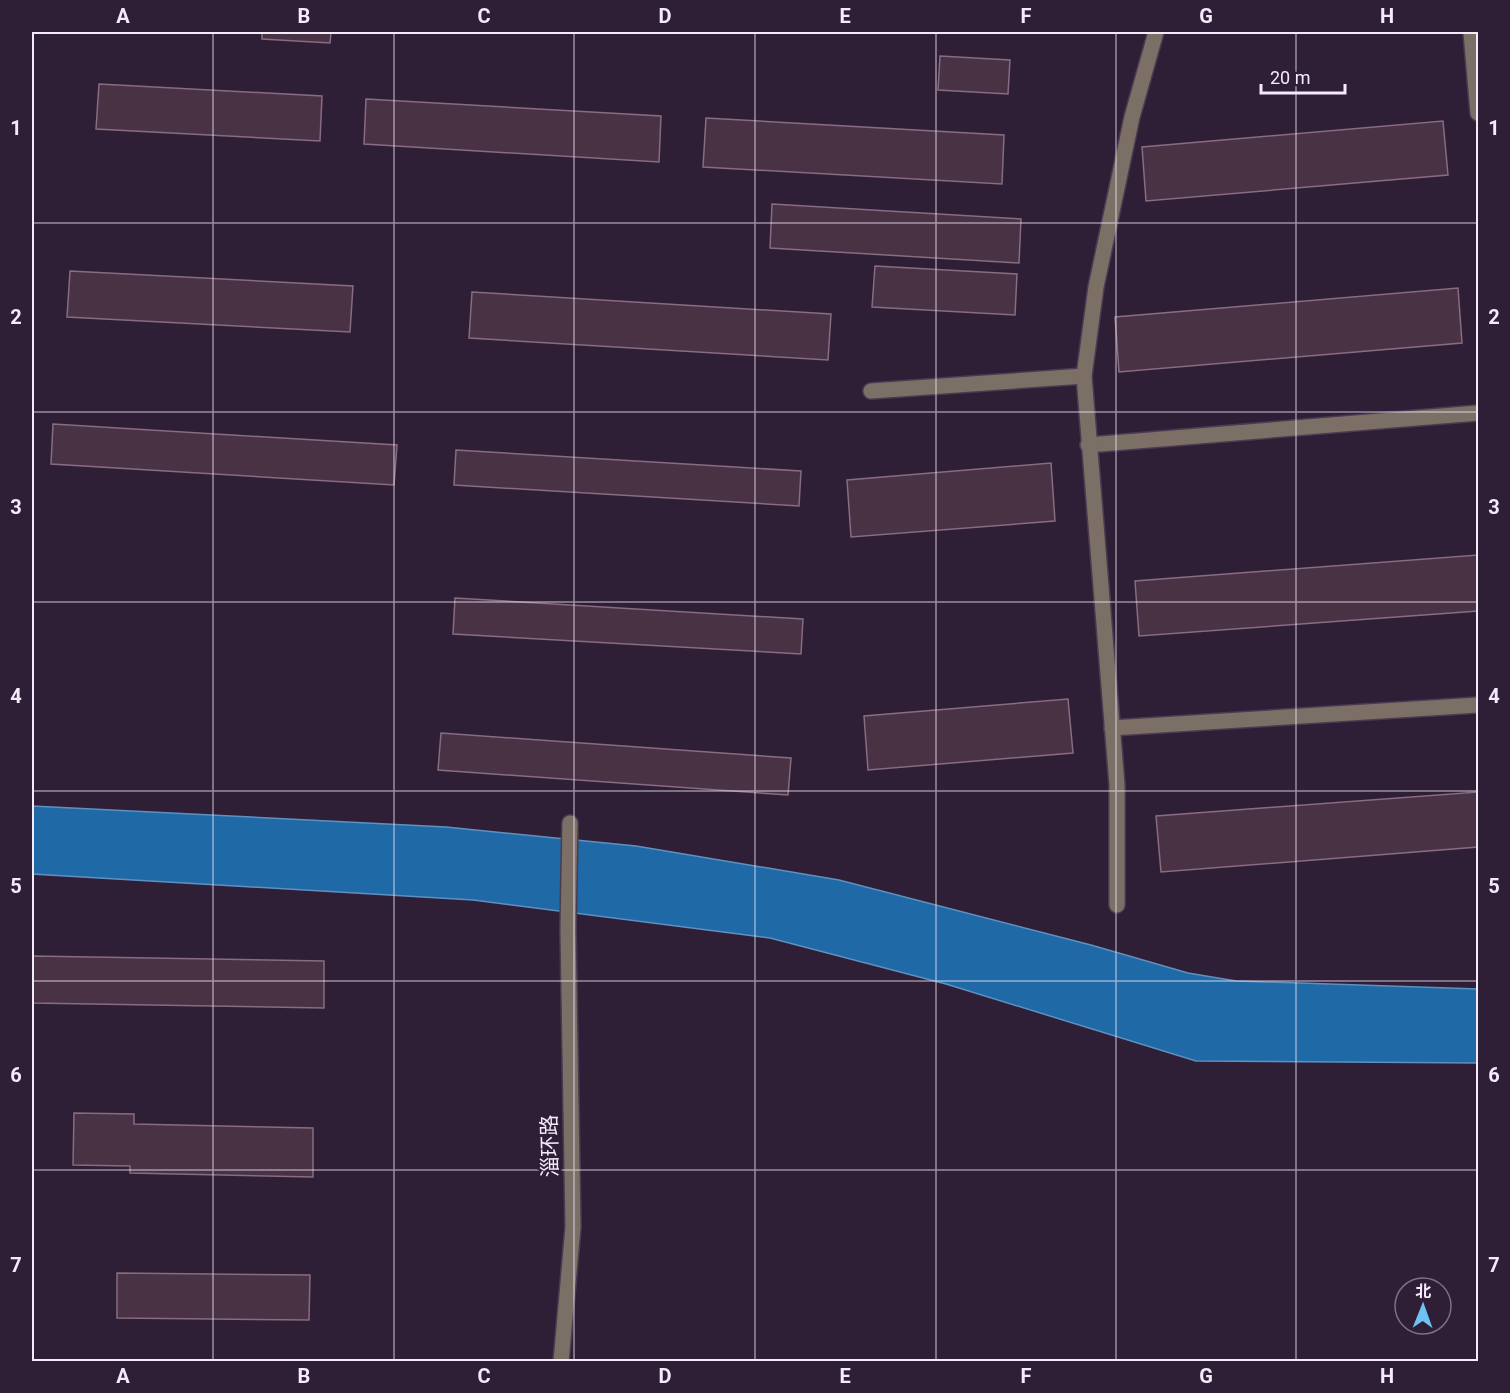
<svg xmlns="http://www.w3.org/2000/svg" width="1510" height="1393" viewBox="0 0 1510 1393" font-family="Roboto,'Noto Sans SC',sans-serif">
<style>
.water{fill:#2069a7;stroke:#6090c0;stroke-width:1.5}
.building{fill:#4a3245;stroke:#876c82;stroke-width:1.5}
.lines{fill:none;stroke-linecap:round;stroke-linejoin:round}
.minor-casing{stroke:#4a3b51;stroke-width:18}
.minor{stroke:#7b6f66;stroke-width:15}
.grid{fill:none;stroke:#f5eafa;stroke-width:1.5;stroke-opacity:0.55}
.labels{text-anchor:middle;stroke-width:5;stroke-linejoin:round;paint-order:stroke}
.street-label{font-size:21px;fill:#f5eafa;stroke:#2e1f36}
.neatline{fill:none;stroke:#f5eafa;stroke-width:2}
.grid-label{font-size:20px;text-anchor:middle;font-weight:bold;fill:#f5eafa}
</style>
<rect width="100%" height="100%" fill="#2e1f36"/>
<!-- water -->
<polygon class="water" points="32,806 446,827 636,846 839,880 1091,945 1188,973 1236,981 1478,989 1478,1063 1196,1061 946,984 770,938 473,900 32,874"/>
<!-- building -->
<g class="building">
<polygon points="262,32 331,32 330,43 262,39"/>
<polygon points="940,56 1010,60 1008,94 938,90"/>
<polygon points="99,84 322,96 320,141 96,129"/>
<polygon points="366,99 661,116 659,162 364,144"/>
<polygon points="706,118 1004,135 1002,184 703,167"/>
<polygon points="1443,121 1448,175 1146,201 1142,147"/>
<polygon points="772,204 1021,219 1019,263 770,248"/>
<polygon points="875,266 1017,274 1015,315 872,307"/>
<polygon points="70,271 353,286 350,332 67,317"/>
<polygon points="1458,288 1462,343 1119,372 1115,317"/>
<polygon points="472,292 831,314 828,360 469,338"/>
<polygon points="53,424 397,445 394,485 51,464"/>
<polygon points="456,450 801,471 799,506 454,485"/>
<polygon points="1051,463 1055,521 851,537 847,480"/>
<polygon points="1478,555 1478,611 1139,636 1135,581"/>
<polygon points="455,598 803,619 801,654 453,634"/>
<polygon points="1068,699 1073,753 868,770 864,716"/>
<polygon points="441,733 791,758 788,795 438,770"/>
<polygon points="1478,792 1478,847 1161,872 1156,816"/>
<polygon points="32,956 324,961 324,1008 32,1003"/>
<polygon points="74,1113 134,1114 134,1124 313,1128 313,1177 130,1173 130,1166 73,1165"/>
<polygon points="117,1273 310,1275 309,1320 117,1318"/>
</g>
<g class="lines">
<defs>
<g id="minor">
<polyline points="1471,32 1478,113"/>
<polyline points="871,391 1084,376"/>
<polyline points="1088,445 1478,413"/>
<polyline points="1112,728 1478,705"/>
<polyline points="1117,905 1117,785 1084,376 1096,287 1132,117 1156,32"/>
<polyline points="561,1362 573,1227 568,929 570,823"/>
</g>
</defs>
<!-- minor casing -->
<use href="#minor" class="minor-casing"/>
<!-- minor -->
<use href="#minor" class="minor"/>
</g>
<!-- grid -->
<path class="grid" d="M213,32V1362M394,32V1362M574,32V1362M755,32V1362M936,32V1362M1116,32V1362M1296,32V1362M32,223H1478M32,412H1478M32,602H1478M32,791H1478M32,981H1478M32,1170H1478"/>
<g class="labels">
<!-- street labels -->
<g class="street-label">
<text transform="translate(550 1146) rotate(-91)" y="7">淄环路</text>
</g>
</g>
<!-- border -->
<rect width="1510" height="1393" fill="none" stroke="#2e1f36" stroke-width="66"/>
<!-- north arrow -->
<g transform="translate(1423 1306) rotate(1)"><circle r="28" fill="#2e1f36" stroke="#7e7084" stroke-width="1.5"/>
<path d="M0-4.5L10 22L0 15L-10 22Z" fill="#6fc2f4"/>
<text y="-9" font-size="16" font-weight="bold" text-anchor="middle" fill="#f5eafa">北</text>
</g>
<!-- scale -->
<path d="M1261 84v9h84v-9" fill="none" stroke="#f5eafa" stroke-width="3"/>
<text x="1270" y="84" font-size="18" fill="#f5eafa" stroke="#2e1f36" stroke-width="4.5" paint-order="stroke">20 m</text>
<rect x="33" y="33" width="1444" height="1327" class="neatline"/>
<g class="grid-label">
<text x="123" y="23">A</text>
<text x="304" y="23">B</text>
<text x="484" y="23">C</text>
<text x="665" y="23">D</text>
<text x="845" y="23">E</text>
<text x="1026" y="23">F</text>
<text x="1206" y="23">G</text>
<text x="1387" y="23">H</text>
<text x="16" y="135">1</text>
<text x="1494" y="135">1</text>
<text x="16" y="324">2</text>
<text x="1494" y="324">2</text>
<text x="16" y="514">3</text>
<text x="1494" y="514">3</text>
<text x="16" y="703">4</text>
<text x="1494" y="703">4</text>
<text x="16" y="893">5</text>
<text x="1494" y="893">5</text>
<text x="16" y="1082">6</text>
<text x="1494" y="1082">6</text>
<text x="16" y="1272">7</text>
<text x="1494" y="1272">7</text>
<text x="123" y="1383">A</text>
<text x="304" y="1383">B</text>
<text x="484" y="1383">C</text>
<text x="665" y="1383">D</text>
<text x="845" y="1383">E</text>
<text x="1026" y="1383">F</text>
<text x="1206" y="1383">G</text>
<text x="1387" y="1383">H</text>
</g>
</svg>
